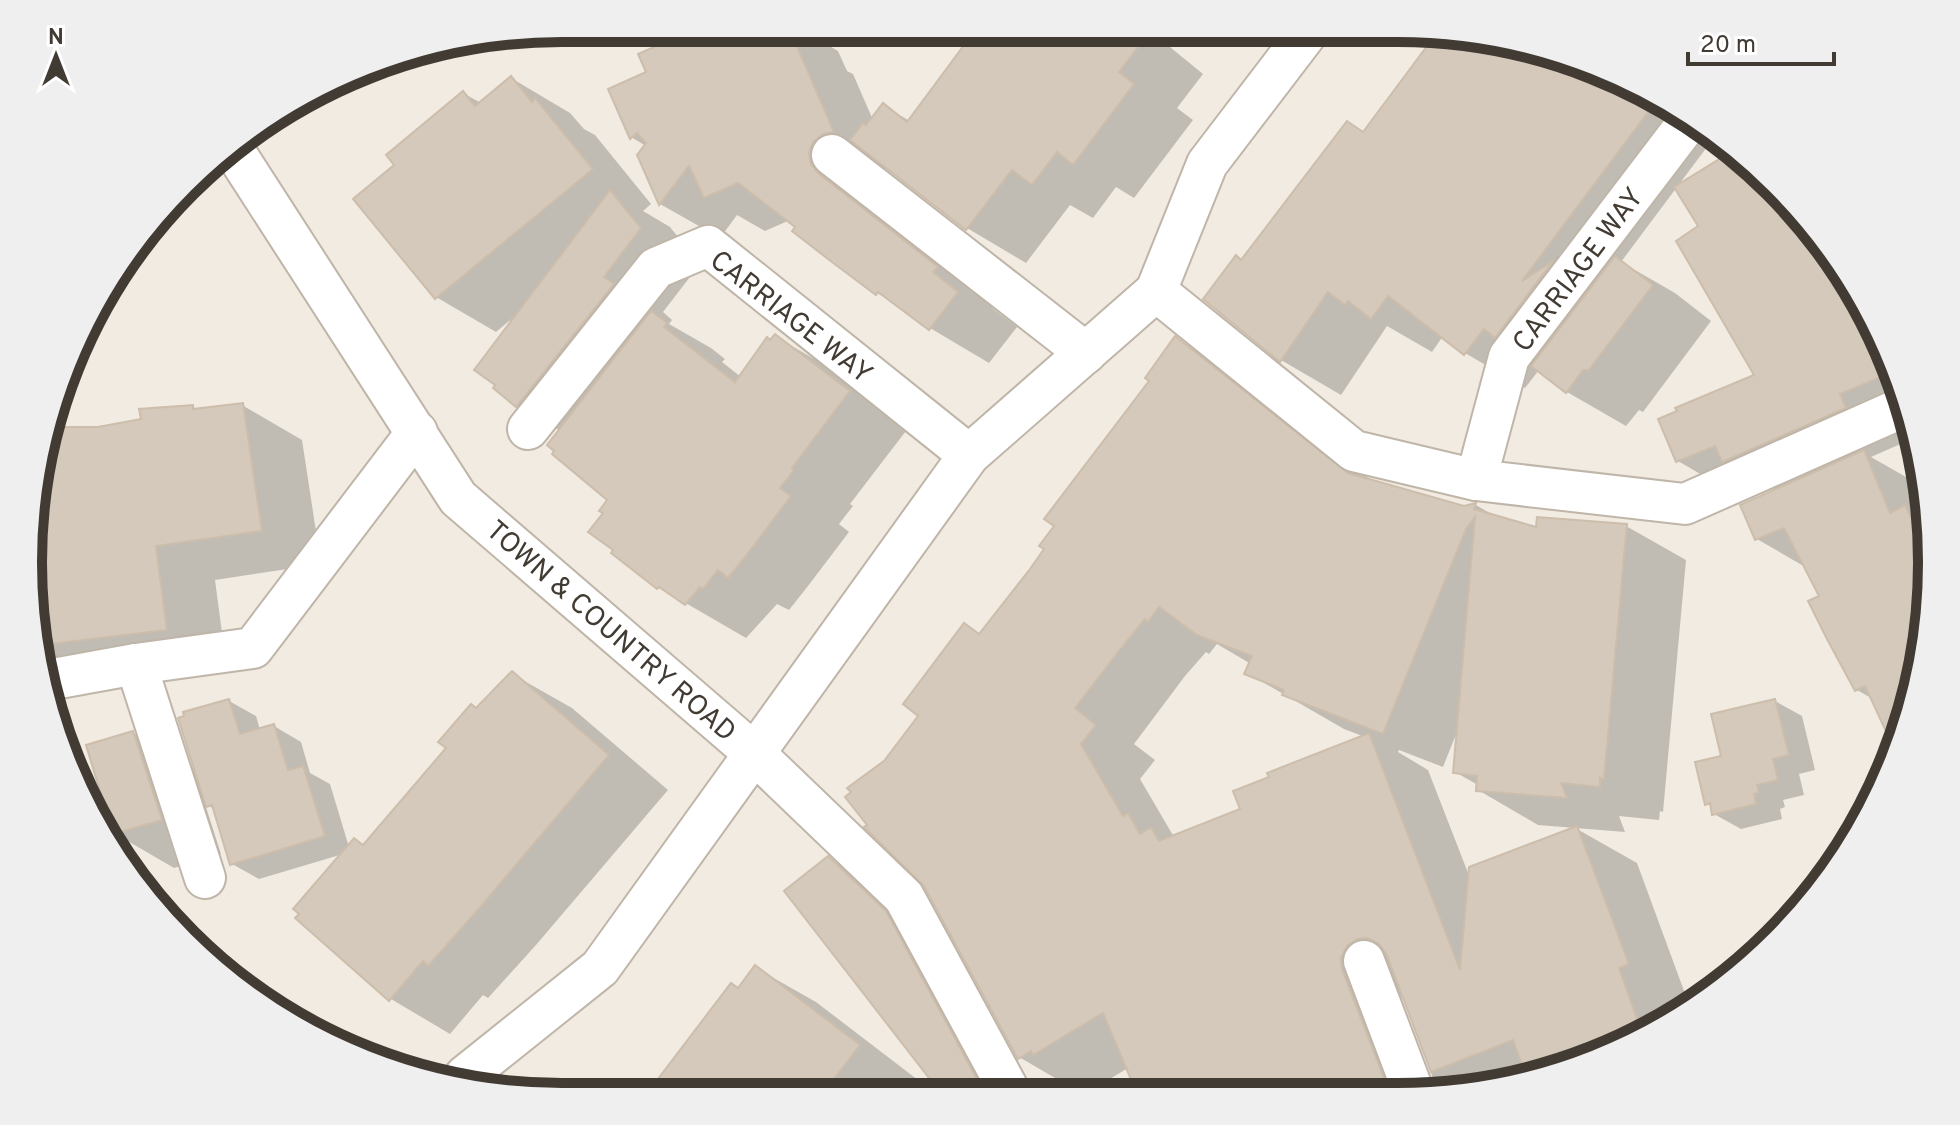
<svg xmlns="http://www.w3.org/2000/svg" width="1960" height="1125" viewBox="0 0 1960 1125" font-family="Overpass,sans-serif">
<style>
.shadow{fill:#0003;fill-rule:evenodd}
.building{fill:#d5c9bb;stroke:#cdbdab;stroke-width:2}
.lines{fill:none;stroke-linecap:round;stroke-linejoin:round}
.street-casing{stroke:#bfb5a8;stroke-width:44}
.street{stroke:#fff;stroke-width:40}
.labels{text-anchor:middle;stroke-width:7;stroke-linejoin:round;paint-order:stroke}
.street-label{font-size:28px;fill:#423b33;stroke:#fff}
.rim{fill:none;stroke:#423b33;stroke-width:10}
</style>
<rect width="100%" height="100%" fill="#f1ebe2"/>
<!-- shadow -->
<g class="shadow">
<polygon points="702,28 799,28 838,51 847,71 853,74 873,120 883,106 910,121 980,29 1148,29 1203,74 1177,108 1193,120 1134,198 1116,187 1093,218 1070,205 1026,263 967,228 888,167 873,176 996,302 992,308 1017,327 989,363 930,328 906,310 877,293 790,220 765,231 737,215 720,238 660,204 639,155 646,146 631,137 649,73"/>
<polygon points="1431,29 1570,57 1694,118 1716,135 1677,187 1842,265 1891,358 1911,424 1899,429 1905,442 1871,457 1920,485 1926,498 1932,562 1873,699 1857,690 1821,597 1807,568 1757,539 1776,491 1764,485 1738,496 1678,461 1757,376 1701,226 1677,187 1621,262 1675,293 1711,321 1643,412 1639,410 1626,426 1567,392 1539,370 1525,388 1465,353 1443,336 1432,352 1387,326 1341,395 1281,360 1206,299 1365,133 1438,35"/>
<polygon points="511,78 570,113 584,129 595,135 651,204 643,211 670,227 700,264 663,312 672,320 669,324 711,348 725,359 722,362 741,377 776,337 835,371 909,427 850,504 853,506 839,524 849,532 808,586 789,610 777,604 746,638 658,587 615,550 605,513 610,500 559,430 517,405 515,316 496,332 436,297 397,165 463,93 481,103"/>
<path d="M1176,339L1235,373L1373,482L1464,508L1476,505L1498,518L1537,530L1626,526L1686,560L1663,812L1660,811L1659,820L1619,816L1625,832L1538,825L1478,790V785L1455,772L1457,732L1443,767L1399,750L1398,752L1428,770L1470,878L1577,829L1637,863L1687,999L1678,1002L1682,1013L1665,1025L1569,1069L1439,1095L1401,990L1402,1004L1436,1095L1433,1096H1134L1138,1092L1128,1068L1095,1088L1090,1086L1079,1092L1019,1057L885,762L1031,571L1152,381ZM1217,644L1251,664L1247,673L1344,729L1365,737L1243,810L1174,837L1140,779L1155,760L1134,744L1185,676L1206,652L1209,654Z"/>
<polygon points="242,405 302,440 321,564 215,580 226,663 90,680 43,653 28,563 46,429 98,429 143,421 193,407 198,410"/>
<polygon points="512,674 572,708 668,790 536,945 488,998 483,995 450,1034 391,999 298,918 343,854 259,879 232,864 216,810 205,804 221,854 174,868 114,833 133,733 196,770 229,701 256,716 260,730 274,726 301,742 310,773 330,784 349,847 364,847 477,710"/>
<polygon points="1775,701 1802,716 1815,770 1799,774 1804,795 1783,800 1785,807 1780,809 1782,819 1741,829 1714,814 1713,807 1707,804 1724,757"/>
<polygon points="828,858 888,893 1026,1096 946,1096"/>
<polygon points="756,968 816,1002 918,1080 907,1096 648,1096"/>
<polygon points="246,989 294,1016 314,1031 266,1007"/>
</g>
<!-- building -->
<g class="building">
<polygon points="671,28 789,28 834,132 823,134 813,142 809,153 811,164 818,173 938,267 933,272 958,292 929,330 878,292 876,295 828,259 792,231 795,227 738,183 704,198 689,166 659,205 637,155 646,143 637,133 630,139 608,89 646,72 638,54 675,38"/>
<polygon points="976,29 1152,29 1119,72 1134,84 1073,165 1057,152 1032,185 1012,170 966,230 850,140 863,123 866,125 883,103 907,122"/>
<polygon points="1439,30 1570,57 1657,100 1522,281 1553,261 1495,338 1484,329 1464,355 1388,296 1371,319 1348,301 1345,305 1328,292 1280,362 1203,299 1236,255 1241,260 1347,121 1363,132"/>
<polygon points="511,76 532,102 535,98 593,169 435,299 353,199 394,165 386,155 463,91 475,106"/>
<polygon points="1734,150 1775,184 1842,265 1891,358 1895,371 1840,394 1846,408 1722,462 1715,446 1676,462 1658,419 1677,411 1675,408 1754,375 1676,241 1698,226 1674,187"/>
<polygon points="610,190 641,228 604,277 614,284 516,407 493,388 495,385 474,370"/>
<polygon points="1615,256 1653,285 1589,370 1583,370 1566,393 1531,366"/>
<polygon points="651,311 667,323 664,327 735,382 767,337 770,340 775,334 850,391 792,468 794,470 780,488 791,496 749,552 728,578 718,570 703,589 700,587 685,605 659,587 657,589 611,553 613,550 588,532 603,513 599,511 607,500 552,454 554,451 547,445"/>
<polygon points="1175,336 1348,473 1464,506 1476,503 1474,509 1536,527 1537,517 1627,524 1604,779 1600,778 1600,787 1561,783 1567,798 1476,791 1477,776 1453,773 1475,517 1466,529 1383,734 1282,695 1284,690 1244,674 1252,656 1197,635 1159,607 1148,622 1145,619 1126,642 1075,708 1096,725 1081,744 1123,816 1128,813 1140,834 1151,827 1159,841 1240,809 1233,791 1269,777 1267,773 1369,733 1460,970 1469,867 1577,826 1629,964 1619,968 1643,1035 1569,1069 1526,1077 1513,1040 1431,1072 1386,953 1378,943 1367,938 1357,939 1347,946 1341,958 1342,969 1388,1089 1369,1096 1138,1096 1103,1013 1033,1055 1031,1051 1018,1059 924,886 864,827 867,825 845,797 851,792 847,788 884,761 918,716 903,704 964,623 979,634 1030,569 1044,549 1039,546 1054,526 1044,519 1149,381 1145,378"/>
<polygon points="243,403 262,531 156,546 167,630 42,645 28,563 46,427 98,427 141,419 139,409 193,405 193,409"/>
<polygon points="1864,450 1890,513 1905,505 1911,517 1915,515 1921,528 1928,526 1932,562 1922,666 1896,753 1865,686 1855,691 1827,639 1808,601 1819,596 1784,528 1755,540 1740,505"/>
<polygon points="512,671 609,755 477,911 428,966 423,961 389,1001 295,918 299,914 293,909 354,838 363,845 446,748 438,742 471,704 476,708"/>
<polygon points="229,699 240,734 274,724 288,770 303,766 325,836 230,865 212,805 206,807 178,718 184,716 183,712"/>
<polygon points="1775,699 1789,755 1773,759 1778,780 1757,785 1759,792 1754,794 1756,804 1712,815 1710,803 1705,805 1695,762 1721,756 1711,714"/>
<polygon points="133,731 162,820 113,834 86,745"/>
<polygon points="828,856 886,911 979,1083 956,1096 943,1096 784,891"/>
<polygon points="755,965 860,1045 821,1096 645,1096 731,983 738,988"/>
</g>
<g class="lines">
<defs>
<g id="street">
<polyline points="231,146 458,498 755,754 904,897 1012,1096"/>
<polyline points="832,155 1086,353"/>
<polyline points="1156,291 1207,164 1310,29"/>
<polyline points="528,429 656,268 708,246 969,455"/>
<polyline points="1476,480 1509,357 1692,117"/>
<polyline points="136,664 205,878"/>
<polyline points="48,680 136,664 253,648 417,432"/>
<polyline points="1364,961 1415,1096"/>
<polyline points="462,1083 465,1076 600,968 969,455 1156,291 1354,451 1476,480 1685,504 1906,406"/>
</g>
</defs>
<!-- street casing -->
<use href="#street" class="street-casing"/>
<!-- street -->
<use href="#street" class="street"/>
</g>
<g class="labels">
<!-- street labels -->
<g class="street-label">
<text transform="translate(1577 269) rotate(-53)" y="10">CARRIAGE WAY</text>
<text transform="translate(792 316) rotate(38)" y="10">CARRIAGE WAY</text>
<text transform="translate(612 630) rotate(41)" y="10">TOWN &amp; COUNTRY ROAD</text>
</g>
</g>
<!-- crop -->
<path d="M0 0H1960V1125H0ZM562 42H1398A520 520 0 0 1 1918 562V563A520 520 0 0 1 1398 1083H562A520 520 0 0 1 42 563V562A520 520 0 0 1 562 42Z" fill="#f0efef" fill-rule="evenodd"/>
<path class="rim" d="M562 42H1398A520 520 0 0 1 1918 562V563A520 520 0 0 1 1398 1083H562A520 520 0 0 1 42 563V562A520 520 0 0 1 562 42Z"/>
<!-- north arrow -->
<g transform="translate(56 56)" stroke="#ffffff" stroke-width="6" paint-order="stroke">
<path d="M0-6L14 30L0 20L-14 30Z" fill="#423b33"/>
<text y="-12" font-size="22" font-weight="bold" text-anchor="middle" fill="#423b33">N</text>
</g>
<!-- scale -->
<path d="M1688 52v12h146v-12" fill="none" stroke="#423b33" stroke-width="4"/>
<text x="1700" y="52" font-size="24" fill="#423b33" stroke="#ffffff" stroke-width="6" paint-order="stroke">20 m</text>
</svg>
